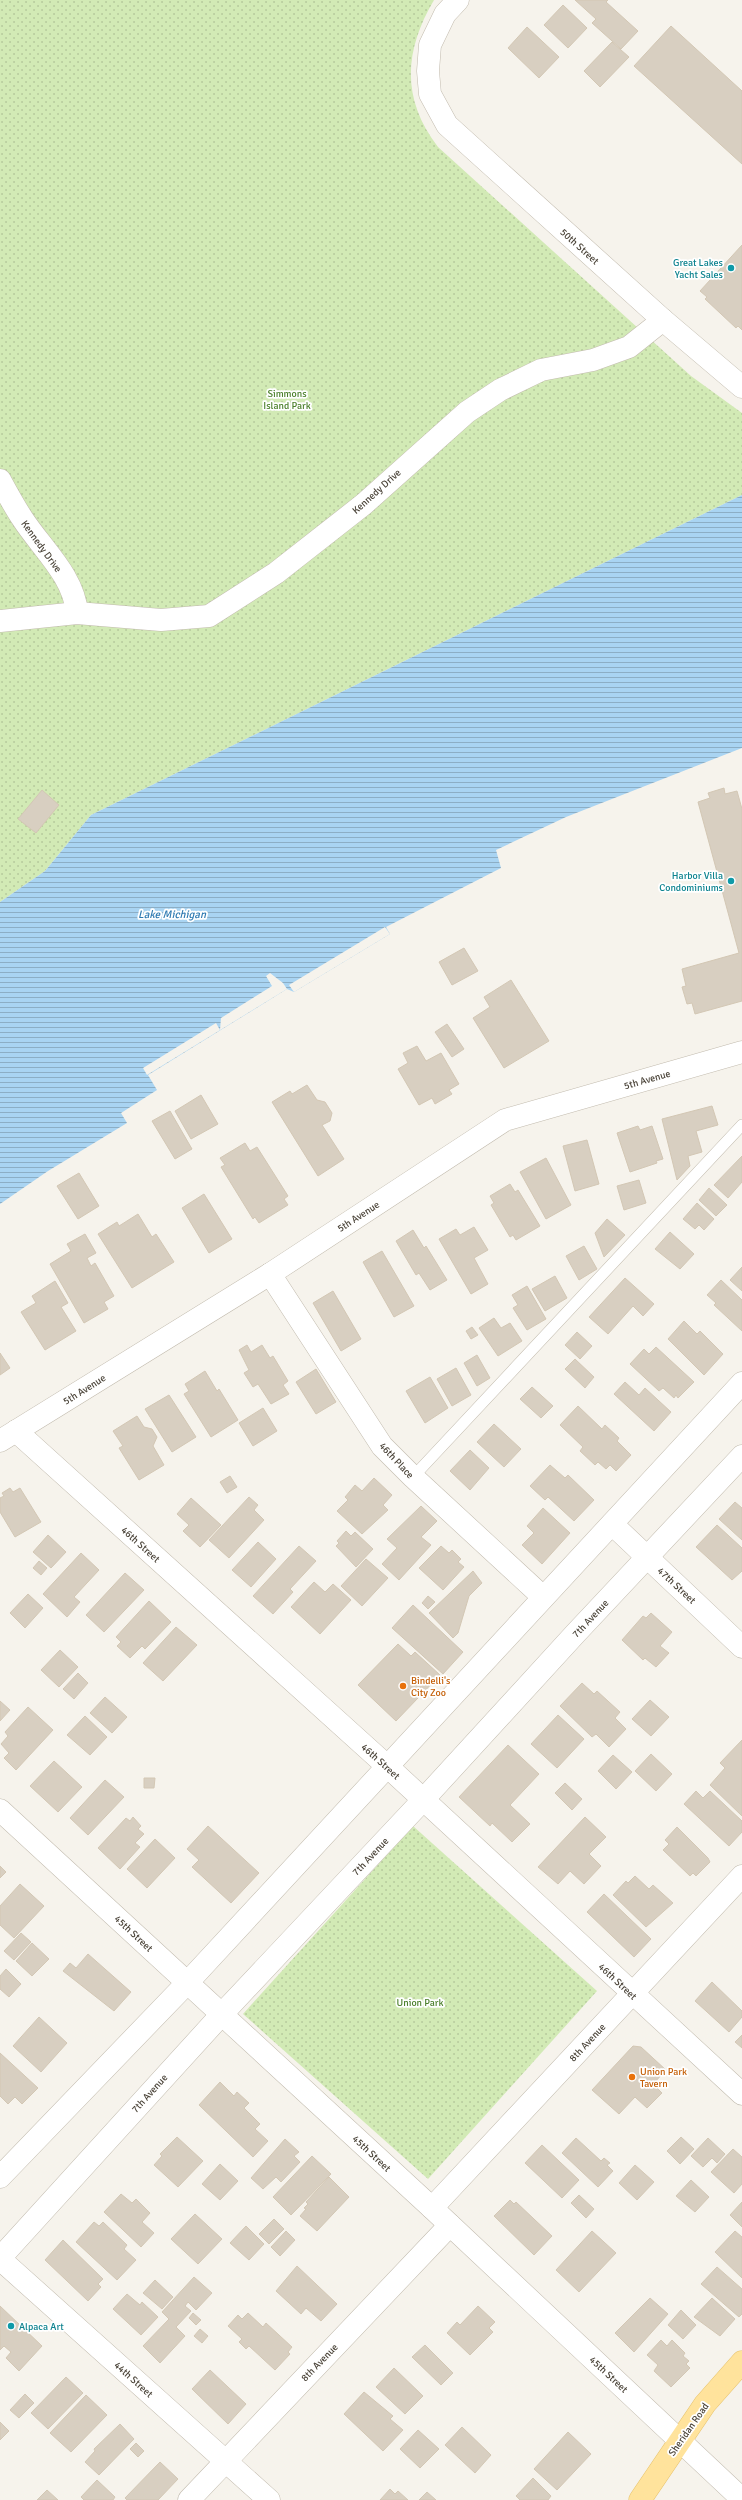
<svg xmlns="http://www.w3.org/2000/svg" width="742" height="2500" viewBox="0 0 742 2500" font-family="Signika,sans-serif">
<style>
.park{fill:url(#park-dots)}
.water{fill:url(#water-rules)}
.pier{fill:#f6f3ec}
.building{fill:#d8cfc1;stroke:#d3c7b4}
.lines{fill:none;stroke-linecap:round;stroke-linejoin:round}
.service-casing{stroke:#c2bbae;stroke-width:12}
.minor-casing{stroke:#c2bbae;stroke-width:23}
.tertiary-casing{stroke:#c2bbae;stroke-width:23}
.primary-casing{stroke:#e6c16a;stroke-width:23}
.service{stroke:#fff;stroke-width:11}
.minor{stroke:#fff;stroke-width:22}
.tertiary{stroke:#fff;stroke-width:22}
.primary{stroke:#ffe39c;stroke-width:22}
.culture-dot{fill:#0f9aa8;stroke:#fff;stroke-width:1.5}
.food-dot{fill:#e8710a;stroke:#fff;stroke-width:1.5}
.labels{text-anchor:middle;stroke-width:3.5;stroke-linejoin:round;paint-order:stroke}
.street-label{font-size:10px;fill:#4b4439;stroke:#fff}
.culture-label{font-size:10px;fill:#0d838f;stroke:#fff;text-anchor:end}
.park-label{font-size:10px;fill:#4a7f2a;stroke:#fff}
.food-label{font-size:10px;fill:#c56008;stroke:#fff;text-anchor:start}
.water-label{font-size:11px;font-style:italic;fill:#2e7ab2;stroke:#fff}
</style>
<defs>
<pattern id="park-dots" width="8" height="8" patternUnits="userSpaceOnUse"><rect width="8" height="8" fill="#d2eab5"/><path d="M2 2h.1M6 6h.1" fill="none" stroke="#b6ca9c" stroke-width="1.8" stroke-linecap="round"/></pattern>
<pattern id="water-rules" width="6" height="5" patternUnits="userSpaceOnUse"><rect width="6" height="5" fill="#a9d4f2"/><path d="M0 2.5h6" fill="none" stroke="#8caec5"/></pattern>
</defs>
<rect width="100%" height="100%" fill="#f6f3ec"/>
<!-- park -->
<g class="park">
<path d="M0,0H434C404,51 401,99 438,147L691,376L742,413V495L91,815L45,871L0,902Z"/>
<polygon points="413,1826 597,1991 428,2179 243,2014"/>
</g>
<!-- water -->
<polygon class="water" points="742,495 742,748 566,817 496,850 501,868 386,927 390,934 294,992 287,989 148,1075 157,1090 121,1113 127,1123 48,1171 0,1204 0,902 45,871 91,815"/>
<!-- pier -->
<g class="pier">
<polygon points="385,927 390,934 294,992 289,985"/>
<polygon points="270,973 283,983 287,989 147,1075 143,1068 216,1023 220,1030 221,1018 272,986 266,976"/>
</g>
<!-- building -->
<g class="building">
<polygon points="575,0 608,0 606,2 638,31 621,49 592,23 596,19"/>
<polygon points="563,5 587,28 568,48 544,25"/>
<polygon points="671,26 742,91 742,164 634,66"/>
<polygon points="527,27 559,57 539,78 508,48"/>
<polygon points="612,42 629,57 600,87 584,71"/>
<polygon points="742,245 742,330 738,326 736,328 705,299 707,297 700,291"/>
<polygon points="724,788 725,794 737,791 742,809 742,1001 695,1014 692,1003 687,1004 682,987 686,986 682,969 739,953 698,802 710,798 708,793"/>
<polygon points="42,790 59,805 36,833 18,819"/>
<polygon points="464,948 478,971 452,985 439,962"/>
<polygon points="511,980 549,1041 504,1068 473,1018 490,1007 484,997"/>
<polygon points="447,1024 464,1049 452,1057 435,1032"/>
<polygon points="417,1046 426,1061 441,1053 459,1084 449,1090 452,1094 435,1104 432,1098 419,1105 398,1069 408,1063 403,1053"/>
<polygon points="307,1085 317,1100 325,1102 332,1113 330,1121 322,1125 344,1159 318,1176 272,1102 290,1091 292,1094"/>
<polygon points="201,1095 218,1124 191,1139 175,1111"/>
<polygon points="712,1106 718,1125 696,1131 702,1152 688,1156 690,1166 677,1180 662,1119"/>
<polygon points="170,1111 192,1149 175,1159 152,1121"/>
<polygon points="638,1126 640,1130 652,1126 663,1159 656,1161 657,1163 630,1172 617,1133"/>
<polygon points="587,1140 599,1184 575,1191 563,1146"/>
<polygon points="245,1143 250,1151 257,1147 288,1196 284,1199 288,1205 259,1223 255,1217 253,1219 221,1167 225,1165 220,1158"/>
<polygon points="742,1156 742,1182 728,1198 714,1185"/>
<polygon points="546,1158 571,1205 546,1219 520,1172"/>
<polygon points="79,1173 99,1206 78,1219 57,1186"/>
<polygon points="639,1180 646,1203 624,1210 617,1186"/>
<polygon points="510,1184 515,1192 518,1190 540,1226 516,1240 513,1235 510,1237 491,1205 494,1203 490,1196"/>
<polygon points="709,1188 727,1205 716,1216 699,1200"/>
<polygon points="204,1194 232,1239 209,1253 182,1208"/>
<polygon points="697,1203 714,1219 704,1230 699,1225 695,1229 683,1219"/>
<polygon points="138,1214 152,1237 156,1234 174,1262 132,1288 98,1234 117,1222 119,1226"/>
<polygon points="607,1219 625,1235 604,1257 595,1233"/>
<polygon points="474,1227 488,1250 474,1258 488,1284 471,1294 439,1239 456,1229 460,1235"/>
<polygon points="413,1230 424,1248 426,1246 447,1280 430,1290 419,1273 416,1275 396,1241"/>
<polygon points="670,1232 694,1254 680,1269 655,1249"/>
<polygon points="85,1234 96,1253 87,1258 91,1266 95,1263 114,1296 104,1302 108,1309 84,1323 50,1264 71,1251 67,1244"/>
<polygon points="584,1246 597,1269 579,1280 566,1256"/>
<polygon points="382,1251 414,1306 394,1317 363,1262"/>
<polygon points="742,1267 742,1291 730,1280"/>
<polygon points="555,1276 567,1298 545,1311 532,1289"/>
<polygon points="625,1278 654,1304 643,1316 633,1306 608,1334 589,1317"/>
<polygon points="721,1280 742,1300 742,1331 714,1305 716,1303 707,1295"/>
<polygon points="55,1281 68,1303 61,1307 76,1331 45,1350 21,1312 36,1303 32,1296"/>
<polygon points="527,1286 546,1319 527,1330 513,1308 518,1305 512,1295"/>
<polygon points="333,1291 361,1339 341,1351 313,1303"/>
<polygon points="494,1318 501,1328 510,1323 522,1341 498,1356 479,1328"/>
<polygon points="684,1321 697,1334 700,1331 723,1354 704,1375 668,1339"/>
<polygon points="472,1327 478,1335 471,1339 466,1331"/>
<polygon points="577,1332 592,1346 580,1359 565,1345"/>
<polygon points="247,1345 251,1352 262,1345 270,1358 273,1356 288,1381 283,1385 289,1394 271,1404 258,1384 253,1387 244,1373 249,1370 239,1350"/>
<polygon points="656,1347 694,1382 678,1398 676,1395 674,1398 663,1388 659,1391 630,1364 644,1349 649,1354"/>
<polygon points="0,1353 10,1368 0,1375"/>
<polygon points="477,1355 490,1378 477,1386 464,1363"/>
<polygon points="575,1359 594,1377 585,1388 565,1369"/>
<polygon points="456,1368 471,1395 452,1406 437,1379"/>
<polygon points="316,1369 336,1402 316,1414 296,1382"/>
<polygon points="205,1371 217,1391 219,1389 238,1420 211,1437 184,1394 189,1391 185,1384"/>
<polygon points="430,1377 448,1408 425,1423 406,1391"/>
<polygon points="625,1382 639,1395 645,1388 671,1412 654,1431 614,1394"/>
<polygon points="532,1387 553,1406 541,1418 520,1399"/>
<polygon points="169,1395 196,1437 172,1452 145,1409"/>
<polygon points="578,1406 602,1429 605,1425 619,1438 617,1441 631,1455 616,1471 610,1465 606,1469 598,1462 595,1465 580,1451 583,1447 560,1425"/>
<polygon points="263,1408 277,1431 253,1446 239,1423"/>
<polygon points="137,1416 144,1427 152,1429 157,1437 153,1446 164,1465 139,1480 119,1448 123,1446 113,1431"/>
<polygon points="494,1424 521,1449 504,1467 477,1442"/>
<polygon points="470,1450 489,1468 470,1490 450,1471"/>
<polygon points="550,1465 565,1478 568,1475 594,1500 574,1521 548,1497 545,1500 530,1486"/>
<polygon points="230,1476 237,1487 227,1493 220,1482"/>
<polygon points="374,1478 392,1495 383,1505 388,1510 362,1534 337,1511 348,1500 345,1497 355,1485 362,1491"/>
<polygon points="10,1488 13,1492 20,1488 41,1522 15,1537 0,1512 0,1498 4,1496 2,1493"/>
<polygon points="249,1497 258,1505 254,1510 264,1520 229,1558 209,1540"/>
<polygon points="191,1498 221,1525 200,1547 183,1531 189,1525 177,1514"/>
<polygon points="735,1502 742,1508 742,1540 719,1519"/>
<polygon points="421,1506 437,1521 421,1537 431,1545 399,1580 382,1564 397,1548 387,1539"/>
<polygon points="543,1508 570,1533 542,1564 522,1545 534,1533 527,1526"/>
<polygon points="717,1525 742,1548 742,1571 732,1580 696,1547"/>
<polygon points="346,1531 351,1536 355,1532 373,1549 356,1567 336,1546 339,1543 337,1541"/>
<polygon points="48,1535 66,1552 51,1568 33,1552"/>
<polygon points="258,1542 276,1559 251,1587 232,1570"/>
<polygon points="299,1546 316,1561 290,1589 293,1592 273,1614 253,1596"/>
<polygon points="441,1546 449,1553 452,1550 461,1559 458,1562 464,1567 443,1590 419,1568"/>
<polygon points="81,1553 99,1570 74,1597 80,1602 67,1617 43,1594"/>
<polygon points="366,1559 388,1578 362,1606 341,1586"/>
<polygon points="39,1561 47,1568 41,1575 33,1568"/>
<polygon points="473,1571 482,1583 469,1596 458,1633 453,1638 429,1613"/>
<polygon points="125,1573 144,1590 104,1632 86,1615"/>
<polygon points="314,1582 325,1592 333,1584 351,1600 320,1634 291,1607"/>
<polygon points="28,1594 43,1608 25,1628 10,1613"/>
<polygon points="428,1596 435,1602 428,1609 422,1603"/>
<polygon points="149,1601 171,1622 145,1649 142,1646 130,1658 117,1646 121,1642 116,1637"/>
<polygon points="413,1605 463,1652 443,1674 392,1628"/>
<polygon points="651,1613 672,1632 660,1646 669,1653 656,1667 645,1658 643,1660 622,1640 643,1616 646,1618"/>
<polygon points="176,1627 197,1645 163,1681 143,1663"/>
<polygon points="398,1644 411,1656 415,1652 440,1675 396,1721 358,1685"/>
<polygon points="60,1650 78,1667 59,1687 41,1670"/>
<polygon points="78,1673 88,1683 74,1699 63,1689"/>
<polygon points="582,1683 594,1694 597,1691 620,1712 615,1718 626,1729 609,1747 596,1734 592,1737 560,1706"/>
<polygon points="105,1697 127,1717 112,1733 90,1713"/>
<polygon points="650,1700 669,1717 651,1736 632,1719"/>
<polygon points="0,1701 10,1710 0,1721"/>
<polygon points="28,1707 53,1730 16,1770 4,1758 9,1753 1,1744 8,1736 5,1732"/>
<polygon points="558,1715 584,1739 557,1768 531,1744"/>
<polygon points="85,1716 107,1737 90,1755 67,1735"/>
<polygon points="742,1740 742,1816 710,1785 725,1768 720,1763"/>
<polygon points="508,1745 539,1774 510,1805 530,1824 512,1842 492,1823 490,1826 459,1797"/>
<polygon points="651,1754 672,1774 656,1791 635,1771"/>
<polygon points="613,1755 632,1772 616,1789 598,1771"/>
<polygon points="54,1761 82,1787 58,1812 30,1786"/>
<polygon points="144,1778 155,1778 154,1788 144,1788"/>
<polygon points="105,1780 124,1797 88,1835 70,1818"/>
<polygon points="565,1783 582,1799 572,1810 555,1793"/>
<polygon points="696,1791 703,1798 710,1791 742,1821 742,1832 729,1846 684,1804"/>
<polygon points="133,1817 141,1826 138,1829 144,1834 135,1843 140,1847 120,1869 98,1848 126,1818 130,1821"/>
<polygon points="585,1817 606,1837 589,1854 601,1866 584,1884 570,1871 558,1884 538,1867"/>
<polygon points="208,1826 259,1873 231,1903 192,1867 199,1860 187,1849"/>
<polygon points="677,1827 708,1858 710,1862 696,1876 693,1873 690,1876 663,1850 669,1844 665,1840"/>
<polygon points="155,1839 175,1858 147,1888 127,1869"/>
<polygon points="0,1866 6,1872 0,1878"/>
<polygon points="635,1876 649,1889 653,1885 673,1903 646,1927 613,1895 626,1881 628,1883"/>
<polygon points="20,1884 44,1906 14,1938 0,1925 0,1906"/>
<polygon points="604,1894 651,1939 634,1957 587,1912"/>
<polygon points="21,1933 31,1942 14,1960 4,1951"/>
<polygon points="32,1943 49,1959 32,1976 16,1961"/>
<polygon points="88,1954 131,1992 114,2011 63,1971 70,1963 76,1968"/>
<polygon points="6,1969 21,1984 9,1997 0,1989 0,1976"/>
<polygon points="712,1982 742,2011 742,2017 729,2032 695,2001"/>
<polygon points="39,2017 67,2043 41,2072 13,2046"/>
<polygon points="742,2035 742,2048 735,2042"/>
<polygon points="633,2046 641,2047 666,2070 653,2084 662,2093 647,2108 635,2097 619,2114 592,2090"/>
<polygon points="0,2053 38,2088 22,2104 15,2097 8,2104 0,2096"/>
<polygon points="220,2082 234,2096 237,2092 249,2103 244,2108 260,2124 255,2129 268,2141 253,2157 199,2105"/>
<polygon points="177,2137 203,2161 178,2187 154,2165 162,2156 160,2154"/>
<polygon points="681,2137 694,2149 680,2164 667,2151"/>
<polygon points="576,2138 601,2161 604,2158 610,2163 607,2165 613,2171 598,2187 562,2153"/>
<polygon points="708,2138 725,2154 717,2163 712,2158 703,2167 691,2156"/>
<polygon points="285,2139 299,2152 294,2156 300,2162 281,2182 276,2177 263,2189 251,2178"/>
<polygon points="542,2145 579,2180 562,2198 525,2163"/>
<polygon points="733,2149 742,2157 742,2184 734,2193 711,2172"/>
<polygon points="312,2156 331,2174 291,2215 273,2197"/>
<polygon points="220,2164 238,2181 220,2200 202,2184"/>
<polygon points="635,2165 654,2182 637,2200 619,2183"/>
<polygon points="329,2177 349,2197 317,2231 300,2216 306,2209 304,2208 308,2204 306,2202"/>
<polygon points="691,2180 709,2197 695,2212 676,2196"/>
<polygon points="121,2194 132,2203 136,2199 150,2213 142,2222 154,2233 141,2247 104,2212"/>
<polygon points="579,2195 594,2209 586,2218 571,2203"/>
<polygon points="510,2200 514,2204 516,2202 552,2236 534,2255 494,2216"/>
<polygon points="742,2202 742,2227 730,2215"/>
<polygon points="195,2214 222,2239 198,2264 171,2239"/>
<polygon points="274,2219 284,2229 269,2244 259,2234"/>
<polygon points="94,2222 99,2226 103,2222 127,2245 124,2249 136,2260 117,2280 76,2242"/>
<polygon points="246,2226 264,2244 249,2260 230,2243"/>
<polygon points="286,2231 295,2240 280,2256 271,2247"/>
<polygon points="592,2231 616,2253 579,2292 556,2270"/>
<polygon points="735,2231 742,2237 742,2278 715,2252"/>
<polygon points="63,2240 103,2279 98,2284 101,2287 88,2301 45,2260"/>
<polygon points="297,2266 337,2304 321,2321 306,2308 301,2314 276,2291"/>
<polygon points="717,2267 742,2289 742,2314 739,2317 701,2284"/>
<polygon points="194,2277 212,2293 196,2310 188,2302 185,2306 191,2311 176,2327 185,2336 160,2363 143,2346 169,2319 162,2312"/>
<polygon points="155,2280 173,2297 162,2309 143,2293"/>
<polygon points="127,2294 140,2305 142,2302 158,2317 141,2335 113,2309"/>
<polygon points="650,2298 668,2314 634,2352 615,2333"/>
<polygon points="712,2298 735,2319 720,2336 694,2317"/>
<polygon points="0,2306 42,2346 19,2371 6,2358 11,2352 4,2346 0,2350"/>
<polygon points="478,2306 495,2322 489,2328 493,2332 470,2355 447,2333 457,2322 460,2325"/>
<polygon points="681,2310 696,2325 683,2339 668,2325"/>
<polygon points="193,2313 201,2320 196,2325 189,2318"/>
<polygon points="248,2313 263,2327 266,2323 292,2347 288,2352 290,2354 275,2370 249,2346 246,2349 239,2342 242,2339 228,2326 238,2315 242,2319"/>
<polygon points="200,2329 208,2336 202,2343 194,2336"/>
<polygon points="661,2340 667,2346 672,2340 685,2353 683,2356 689,2361 686,2364 690,2368 671,2387 654,2371 658,2365 647,2355"/>
<polygon points="425,2345 453,2373 441,2385 412,2357"/>
<polygon points="394,2368 423,2396 405,2414 376,2387"/>
<polygon points="210,2370 246,2404 228,2424 192,2389"/>
<polygon points="66,2377 83,2393 48,2429 31,2413"/>
<polygon points="364,2392 393,2416 390,2419 403,2430 383,2451 344,2414"/>
<polygon points="25,2394 34,2403 19,2418 10,2410"/>
<polygon points="86,2395 107,2415 71,2452 50,2433"/>
<polygon points="0,2422 9,2431 0,2440"/>
<polygon points="120,2424 134,2439 99,2475 85,2462 95,2451 94,2449"/>
<polygon points="462,2427 491,2455 475,2473 445,2445"/>
<polygon points="418,2430 439,2449 420,2468 400,2449"/>
<polygon points="568,2432 591,2454 557,2490 534,2469"/>
<polygon points="136,2443 144,2451 138,2457 130,2449"/>
<polygon points="160,2462 178,2479 158,2500 127,2500 125,2498"/>
<polygon points="533,2478 551,2496 548,2500 520,2500 516,2496"/>
<polygon points="97,2480 115,2497 113,2500 84,2500 81,2497"/>
<polygon points="390,2489 395,2494 398,2491 408,2500 380,2500"/>
<polygon points="47,2490 58,2500 37,2500"/>
<polygon points="427,2492 436,2500 419,2500"/>
</g>
<g class="lines">
<defs>
<polyline id="service" points="413,1477 742,1125"/>
<g id="minor">
<path d="M0,480C7,493 14,506 22,518C42,549 74,576 77,613"/>
<polyline points="0,621 77,613 161,620 209,616 276,573 364,504 467,412 500,390 541,370 593,360 629,347 663,320"/>
<polyline points="270,1274 382,1446 413,1477 543,1597"/>
<polyline points="16,1431 387,1766 742,2094"/>
<polyline points="0,1441 270,1274 505,1120 742,1052"/>
<polyline points="612,1524 742,1647"/>
<polyline points="0,1810 432,2208 742,2499"/>
<polyline points="432,2208 742,1876"/>
<polyline points="0,2259 269,2500"/>
<polyline points="189,2500 450,2225"/>
</g>
<g id="tertiary">
<polyline points="458,0 445,14 430,45 428,71 430,94 447,125 663,320 742,387"/>
<polyline points="0,2177 188,1982 742,1383"/>
<polyline points="0,2258 222,2014 423,1800 575,1634 742,1456"/>
</g>
<polyline id="primary" points="640,2500 705,2404 742,2362"/>
</defs>
<!-- service casing -->
<use href="#service" class="service-casing"/>
<!-- minor casing -->
<use href="#minor" class="minor-casing"/>
<!-- tertiary casing -->
<use href="#tertiary" class="tertiary-casing"/>
<!-- primary casing -->
<use href="#primary" class="primary-casing"/>
<!-- service -->
<use href="#service" class="service"/>
<!-- minor -->
<use href="#minor" class="minor"/>
<!-- tertiary -->
<use href="#tertiary" class="tertiary"/>
<!-- primary -->
<use href="#primary" class="primary"/>
</g>
<!-- markers -->
<g class="culture-dot">
<circle cx="731" cy="268" r="4"/>
<circle cx="731" cy="881" r="4"/>
<circle cx="11" cy="2326" r="4"/>
</g>
<g class="food-dot">
<circle cx="403" cy="1686" r="4"/>
<circle cx="632" cy="2077" r="4"/>
</g>
<g class="labels">
<!-- street labels -->
<g class="street-label">
<text transform="translate(580 246) rotate(42)" y="4">50th Street</text>
<text transform="translate(376 491) rotate(-42)" y="4">Kennedy Drive</text>
<text transform="translate(42 546) rotate(54)" y="4">Kennedy Drive</text>
<text transform="translate(647 1079) rotate(-16)" y="4">5th Avenue</text>
<text transform="translate(358 1216) rotate(-33)" y="4">5th Avenue</text>
<text transform="translate(84 1389) rotate(-32)" y="4">5th Avenue</text>
<text transform="translate(397 1460) rotate(47)" y="4">46th Place</text>
<text transform="translate(141 1544) rotate(42)" y="4">46th Street</text>
<text transform="translate(677 1585) rotate(43)" y="4">47th Street</text>
<text transform="translate(590 1618) rotate(-47)" y="4">7th Avenue</text>
<text transform="translate(381 1761) rotate(42)" y="4">46th Street</text>
<text transform="translate(370 1856) rotate(-47)" y="4">7th Avenue</text>
<text transform="translate(134 1933) rotate(43)" y="4">45th Street</text>
<text transform="translate(618 1981) rotate(43)" y="4">46th Street</text>
<text transform="translate(587 2042) rotate(-47)" y="4">8th Avenue</text>
<text transform="translate(149 2093) rotate(-48)" y="4">7th Avenue</text>
<text transform="translate(372 2153) rotate(43)" y="4">45th Street</text>
<text transform="translate(319 2362) rotate(-46)" y="4">8th Avenue</text>
<text transform="translate(609 2374) rotate(43)" y="4">45th Street</text>
<text transform="translate(134 2379) rotate(42)" y="4">44th Street</text>
<text transform="translate(688 2429) rotate(-55)" y="4">Sheridan Road</text>
</g>
<!-- culture labels -->
<g class="culture-label">
<text x="723" y="266">Great Lakes<tspan x="723" dy="12">Yacht Sales</tspan></text>
<text x="723" y="879">Harbor Villa<tspan x="723" dy="12">Condominiums</tspan></text>
<text x="19" y="2330" text-anchor="start">Alpaca Art</text>
</g>
<!-- park labels -->
<g class="park-label">
<text x="287" y="397">Simmons<tspan x="287" dy="12">Island Park</tspan></text>
<text x="420" y="2006">Union Park</text>
</g>
<!-- food labels -->
<g class="food-label">
<text x="411" y="1684">Bindelli's<tspan x="411" dy="12">City Zoo</tspan></text>
<text x="640" y="2075">Union Park<tspan x="640" dy="12">Tavern</tspan></text>
</g>
<!-- water labels -->
<g class="water-label">
<text x="172" y="918">Lake Michigan</text>
</g>
</g>
</svg>
